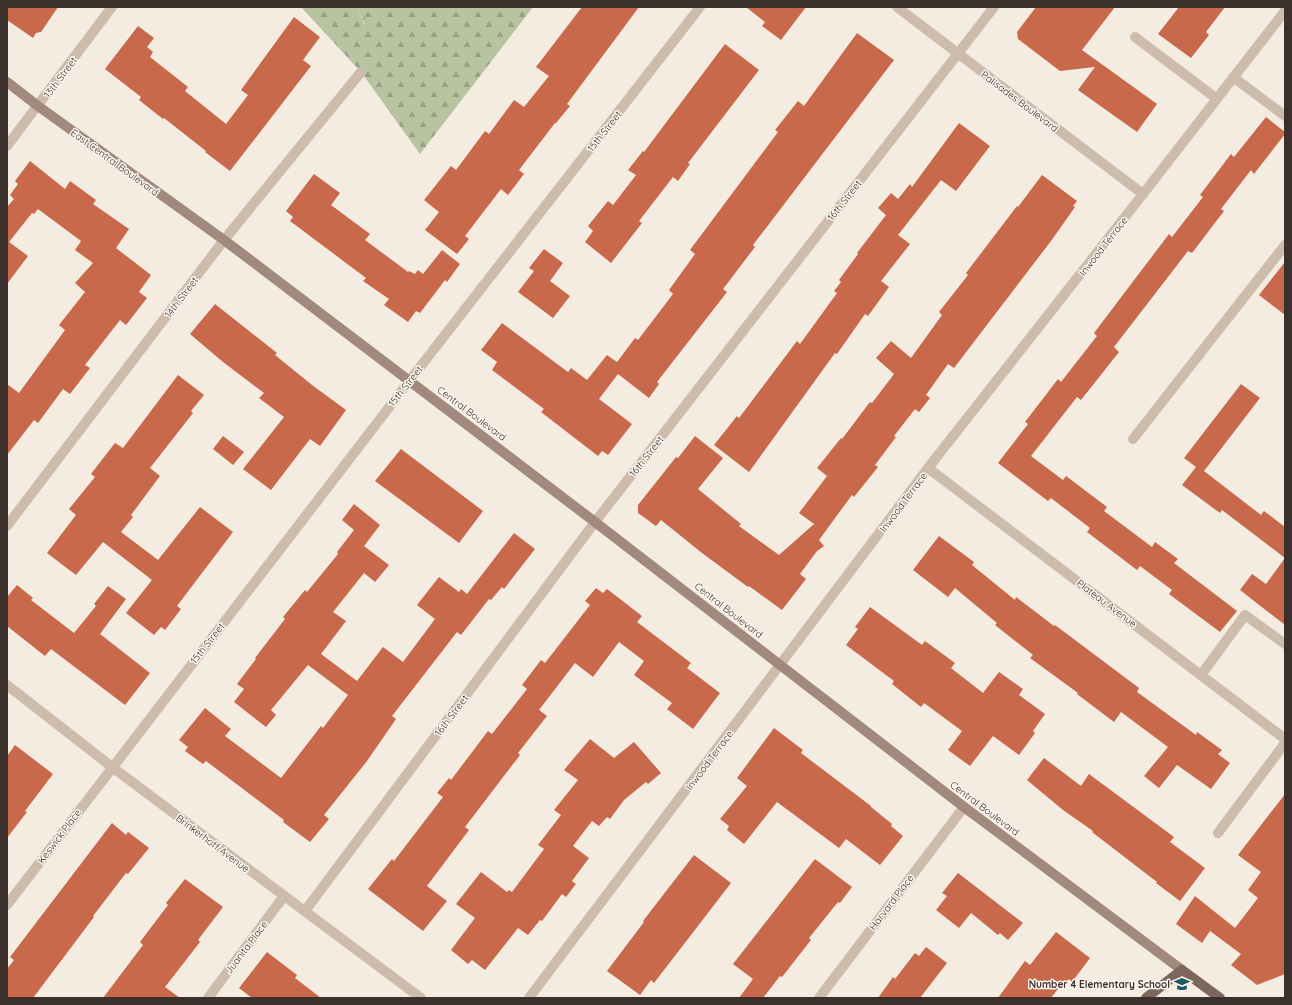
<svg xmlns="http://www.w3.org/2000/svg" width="1292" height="1005" viewBox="0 0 1292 1005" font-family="Quicksand,sans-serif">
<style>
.forest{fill:url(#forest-firs)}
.wetland{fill:url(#wetland-marsh)}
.building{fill:#c8694b}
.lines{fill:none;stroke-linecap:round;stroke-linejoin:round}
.lane{stroke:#cdbbac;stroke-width:10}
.street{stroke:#cdbbac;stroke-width:10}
.secondary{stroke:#a18a7d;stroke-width:10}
.primary{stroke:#7d675c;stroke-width:10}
.labels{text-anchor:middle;stroke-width:3;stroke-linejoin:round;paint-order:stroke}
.street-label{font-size:10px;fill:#3b302b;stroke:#fbf5ee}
.poi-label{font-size:10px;font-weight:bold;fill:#3b302b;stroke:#fbf5ee;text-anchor:end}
</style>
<defs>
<pattern id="forest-firs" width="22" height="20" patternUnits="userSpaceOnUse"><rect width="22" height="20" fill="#b8c4a0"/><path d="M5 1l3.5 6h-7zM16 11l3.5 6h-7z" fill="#97a083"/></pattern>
<pattern id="wetland-marsh" width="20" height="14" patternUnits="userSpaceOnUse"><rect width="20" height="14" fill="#b8c4a0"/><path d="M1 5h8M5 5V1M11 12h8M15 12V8" fill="none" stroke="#97a083"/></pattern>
</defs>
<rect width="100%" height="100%" fill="#f4ebe1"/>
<!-- forest -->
<polygon class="forest" points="301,7 358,7 364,26 366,7 533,7 420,154 361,72"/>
<!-- wetland -->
<polygon class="wetland" points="358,7 366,7 365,27"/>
<!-- building -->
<g class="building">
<polygon points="7,7 58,7 41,32 36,33 33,38 7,20"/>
<polygon points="582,7 639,7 567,104 570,106 556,123 555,123 519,170 524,174 508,195 501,189 465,236 469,239 457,254 425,230 439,212 424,200 451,166 456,170 485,131 489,134 514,100 524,107 549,76 536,67"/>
<polygon points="746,7 806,7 781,40 762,26 765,22"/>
<polygon points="1036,7 1115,7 1082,50 1157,104 1137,132 1078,90 1095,67 1060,71 1018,39 1017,32"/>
<polygon points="1179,7 1225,7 1206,32 1209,35 1191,58 1158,34"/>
<polygon points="294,17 320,37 303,60 311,66 230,171 205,152 206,151 164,118 163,119 139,100 141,97 105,69 138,26 154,38 147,47 153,52 150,57 188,87 185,91 226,124 248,95 241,90"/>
<polygon points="857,33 894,60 753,245 755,247 723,289 727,292 657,382 659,384 649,398 618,374 599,399 632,424 608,455 602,451 598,456 541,412 544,409 492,370 497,362 481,350 502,323 568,372 571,368 587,380 607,355 617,362 635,338 638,340 673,294 669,290 695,254 690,250 778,132 775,130 798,101 804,106"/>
<polygon points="725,44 759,70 688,163 690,164 678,181 673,177 639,221 642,223 611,263 585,242 593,231 588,226 608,201 613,205 636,175 628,170 643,151 644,152"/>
<polygon points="1266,117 1285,132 1285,134 1254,174 1251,170 1221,209 1224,211 1192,253 1188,251 1114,347 1119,352 1081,400 1077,397 1031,456 1063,480 1066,476 1107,507 1104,511 1152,547 1155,542 1178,559 1174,563 1237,611 1220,632 1169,594 1172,590 1140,566 1137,570 1087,532 1090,528 1051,498 1048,501 998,463 1028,424 1025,422 1058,379 1061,382 1097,336 1094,333 1169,234 1172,237 1203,197 1200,195 1231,154 1234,157"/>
<polygon points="959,123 990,146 956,191 941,180 898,235 910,244 881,281 889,287 868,316 865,314 837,354 835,353 749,472 714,445 737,416 739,418 797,341 800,344 837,293 834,291 841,282 839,280 858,254 857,253 886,215 878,208 891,193 898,199 910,184 912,187"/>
<polygon points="30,161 65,189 70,181 96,200 93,204 129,229 116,248 151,275 139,292 147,298 126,325 120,320 85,365 90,368 70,394 63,389 38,423 34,420 7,455 7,384 19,393 65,330 59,325 85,292 75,283 93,263 75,250 81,241 38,209 34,214 32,213 9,242 28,256 7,284 7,207 14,199 10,195 18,184 15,181"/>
<polygon points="314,174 340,193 331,205 370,234 365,240 408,272 409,271 415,274 418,270 423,274 442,250 460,264 447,282 445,280 420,313 416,311 408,322 384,305 389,299 363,281 366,278 290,221 293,217 286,211"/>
<polygon points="1042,175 1077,201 1073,206 1075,207 1051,241 954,368 948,364 926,395 930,398 919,412 915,409 894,436 896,437 875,465 878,467 854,497 852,495 819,540 824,546 817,551 800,574 806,579 782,610 749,586 748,587 702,553 661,520 656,526 638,513 638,505 676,457 678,458 695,436 723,458 698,489 741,524 739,526 779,555 814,524 799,513 827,476 817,468 841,438 842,439 870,402 872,403 894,374 876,358 891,341 911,358 942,315 939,312 968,275 966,273 1017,206 1018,207"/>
<polygon points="544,249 563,263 550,281 570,296 553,318 518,292 534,271 529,268"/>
<polygon points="1285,262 1285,315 1259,295"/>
<polygon points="215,304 277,353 275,355 312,385 346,410 320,446 310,439 271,490 243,469 284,417 259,398 264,393 223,362 190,334"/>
<polygon points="178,375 204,395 191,411 193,413 150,468 160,476 131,515 133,517 121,532 158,560 200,507 233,532 177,606 181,609 165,630 161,627 154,635 126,613 152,580 103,542 76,575 47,553 76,515 69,509 95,477 91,474 101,461 115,443 123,448"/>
<polygon points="1241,384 1260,398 1204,471 1261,515 1264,511 1285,527 1285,558 1222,510 1220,513 1182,485 1196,467 1184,458"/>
<polygon points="223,436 244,452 233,465 213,449"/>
<polygon points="401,449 483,511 459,543 375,481"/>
<polygon points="354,504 380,525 364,546 389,565 375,582 364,573 333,612 346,621 321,654 357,681 383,647 403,662 435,619 417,605 439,577 459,592 461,589 467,594 514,533 535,549 504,589 502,587 491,600 489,599 461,635 457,632 392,716 396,719 367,761 324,815 329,819 310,842 283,822 284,820 206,761 203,764 185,751 188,747 179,740 205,708 231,729 225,736 281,778 321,726 323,728 348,695 308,665 271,710 276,715 266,727 234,702 244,689 237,684 256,659 255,658 285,619 283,617 305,590 307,592 338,554 337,552 354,530 342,520"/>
<polygon points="939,536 974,562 972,565 1015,600 1016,597 1054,626 1055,625 1139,688 1137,692 1196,735 1197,732 1222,750 1218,754 1230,763 1211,789 1177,765 1159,788 1144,776 1168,747 1121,712 1114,722 1077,694 1078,693 1030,658 1033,655 995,625 997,623 955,588 948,597 913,570"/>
<polygon points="1285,558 1285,625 1240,590 1252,574 1266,584"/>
<polygon points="17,585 33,598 31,600 74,633 96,606 94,604 108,586 126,599 100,634 150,673 125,705 51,649 45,656 7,626 7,597"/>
<polygon points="596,588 603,593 607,589 642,616 637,622 691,663 687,668 720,693 693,729 667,709 672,703 634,675 644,661 619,642 593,677 575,663 539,710 547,716 518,753 520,755 465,827 469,830 427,886 447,901 423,931 368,889 392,859 394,861 443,797 437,793 449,778 451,780 488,731 492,734 527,689 522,685 541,660 545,663 590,605 585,601"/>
<polygon points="870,607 922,645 925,641 955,663 951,668 983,693 999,672 1023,689 1019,695 1045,714 1033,731 1035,733 1019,755 993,736 970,766 948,750 962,731 924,703 921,707 892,684 894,681 846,645 858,629 855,627"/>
<polygon points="774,728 803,750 801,753 871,806 871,807 892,824 891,826 903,836 880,865 846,839 839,848 777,802 744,844 727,830 729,826 720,819 747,786 737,778"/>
<polygon points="590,739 614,758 634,742 661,773 648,784 646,782 624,800 610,819 607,817 599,826 592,821 573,846 589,858 572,881 576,884 566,897 562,894 542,921 540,920 528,935 518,928 485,970 472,960 468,964 451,950 475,918 456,904 481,872 507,892 509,890 512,892 544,849 538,845 561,815 554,810 578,780 564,770"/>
<polygon points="15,745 53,774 25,811 27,812 7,838 7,756"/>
<polygon points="1044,758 1081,786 1089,774 1174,837 1170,842 1205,868 1180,901 1156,883 1157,882 1092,832 1093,831 1063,810 1027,780"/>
<polygon points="1285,794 1285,974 1257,985 1231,965 1241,954 1210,931 1202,943 1176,924 1195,896 1235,928 1258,898 1248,890 1261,872 1238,855"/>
<polygon points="112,823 126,835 128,832 149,848 128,874 126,873 93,916 94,917 33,998 7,998 7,969 14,960 10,957"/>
<polygon points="694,855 731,883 654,983 651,980 640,995 607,971 644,922 643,921"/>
<polygon points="815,859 852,887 840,903 838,902 809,938 811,940 782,977 780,976 763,998 739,998 753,979 733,964"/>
<polygon points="958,873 1023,923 1008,940 1000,933 998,935 971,913 959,928 936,910 947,896 942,893"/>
<polygon points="185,879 223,907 198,940 200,942 165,987 180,998 103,998 143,945 140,942 168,905 166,903"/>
<polygon points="1056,932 1090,958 1072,982 1069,979 1066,983 1064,981 1051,998 998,998 1025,961 1030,965"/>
<polygon points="926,947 947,963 920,998 878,998 893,977 895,979 915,953 919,956"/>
<polygon points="267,952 297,975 295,978 321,998 252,998 239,988"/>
</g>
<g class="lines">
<!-- lane -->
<g class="lane">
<polyline points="1135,37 1217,99"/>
<polyline points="1233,77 1285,116"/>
<polyline points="1133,439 1285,245"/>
<polyline points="1201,675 1245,615 1285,644"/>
<polyline points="1218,833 1285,743"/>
</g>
<!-- street -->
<g class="street">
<polyline points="897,7 1143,194"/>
<polyline points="7,146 112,7"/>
<polyline points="928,468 1285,739"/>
<polyline points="7,526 224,240 361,72"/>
<polyline points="7,685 112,767 421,998"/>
<polyline points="7,905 410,380 700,7"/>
<polyline points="305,911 595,522 994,7"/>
<polyline points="208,998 284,896"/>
<polyline points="529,998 928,468 1143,194 1285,11"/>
<polyline points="819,998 964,807"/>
</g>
<!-- secondary -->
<polyline class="secondary" points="7,82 38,106 224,240 595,522 964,807 1182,970"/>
<!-- primary -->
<polyline class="primary" points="1146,998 1182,970 1220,998"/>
</g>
<!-- icons -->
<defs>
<symbol id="school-bare" viewBox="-9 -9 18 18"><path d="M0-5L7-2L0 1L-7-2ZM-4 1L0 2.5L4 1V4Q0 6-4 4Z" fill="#1f5a5e" stroke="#fbf5ee" stroke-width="2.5" paint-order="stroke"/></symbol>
</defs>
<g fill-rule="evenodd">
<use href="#school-bare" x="1171" y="973" width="22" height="22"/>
</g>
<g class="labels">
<!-- street labels -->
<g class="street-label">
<text transform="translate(60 77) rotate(-53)" y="4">13th Street</text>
<text transform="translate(1020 101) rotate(37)" y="4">Palisades Boulevard</text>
<text transform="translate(604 131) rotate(-52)" y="4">15th Street</text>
<text transform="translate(115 162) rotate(36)" y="4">East Central Boulevard</text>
<text transform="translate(844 200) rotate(-52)" y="4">16th Street</text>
<text transform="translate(1103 246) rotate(-52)" y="4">Inwood Terrace</text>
<text transform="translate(181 297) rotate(-53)" y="4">14th Street</text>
<text transform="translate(405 386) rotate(-52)" y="4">15th Street</text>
<text transform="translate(472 413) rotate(37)" y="4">Central Boulevard</text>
<text transform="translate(646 456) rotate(-52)" y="4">16th Street</text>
<text transform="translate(903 502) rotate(-53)" y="4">Inwood Terrace</text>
<text transform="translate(1107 603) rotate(37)" y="4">Plateau Avenue</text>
<text transform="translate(729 610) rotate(38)" y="4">Central Boulevard</text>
<text transform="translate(207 643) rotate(-52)" y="4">15th Street</text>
<text transform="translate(451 715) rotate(-53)" y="4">16th Street</text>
<text transform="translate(709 760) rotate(-53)" y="4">Inwood Terrace</text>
<text transform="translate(985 808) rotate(37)" y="4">Central Boulevard</text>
<text transform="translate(59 836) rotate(-53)" y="4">Keswick Place</text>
<text transform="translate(213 843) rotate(37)" y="4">Brinkerhoff Avenue</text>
<text transform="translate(891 902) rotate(-53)" y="4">Harvard Place</text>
<text transform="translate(246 947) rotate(-53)" y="4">Juanita Place</text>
</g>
<!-- poi labels -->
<g class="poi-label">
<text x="1170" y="988">Number 4 Elementary School</text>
</g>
</g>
<!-- border -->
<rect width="1292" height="1005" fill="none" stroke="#3b302b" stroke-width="16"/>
</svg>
